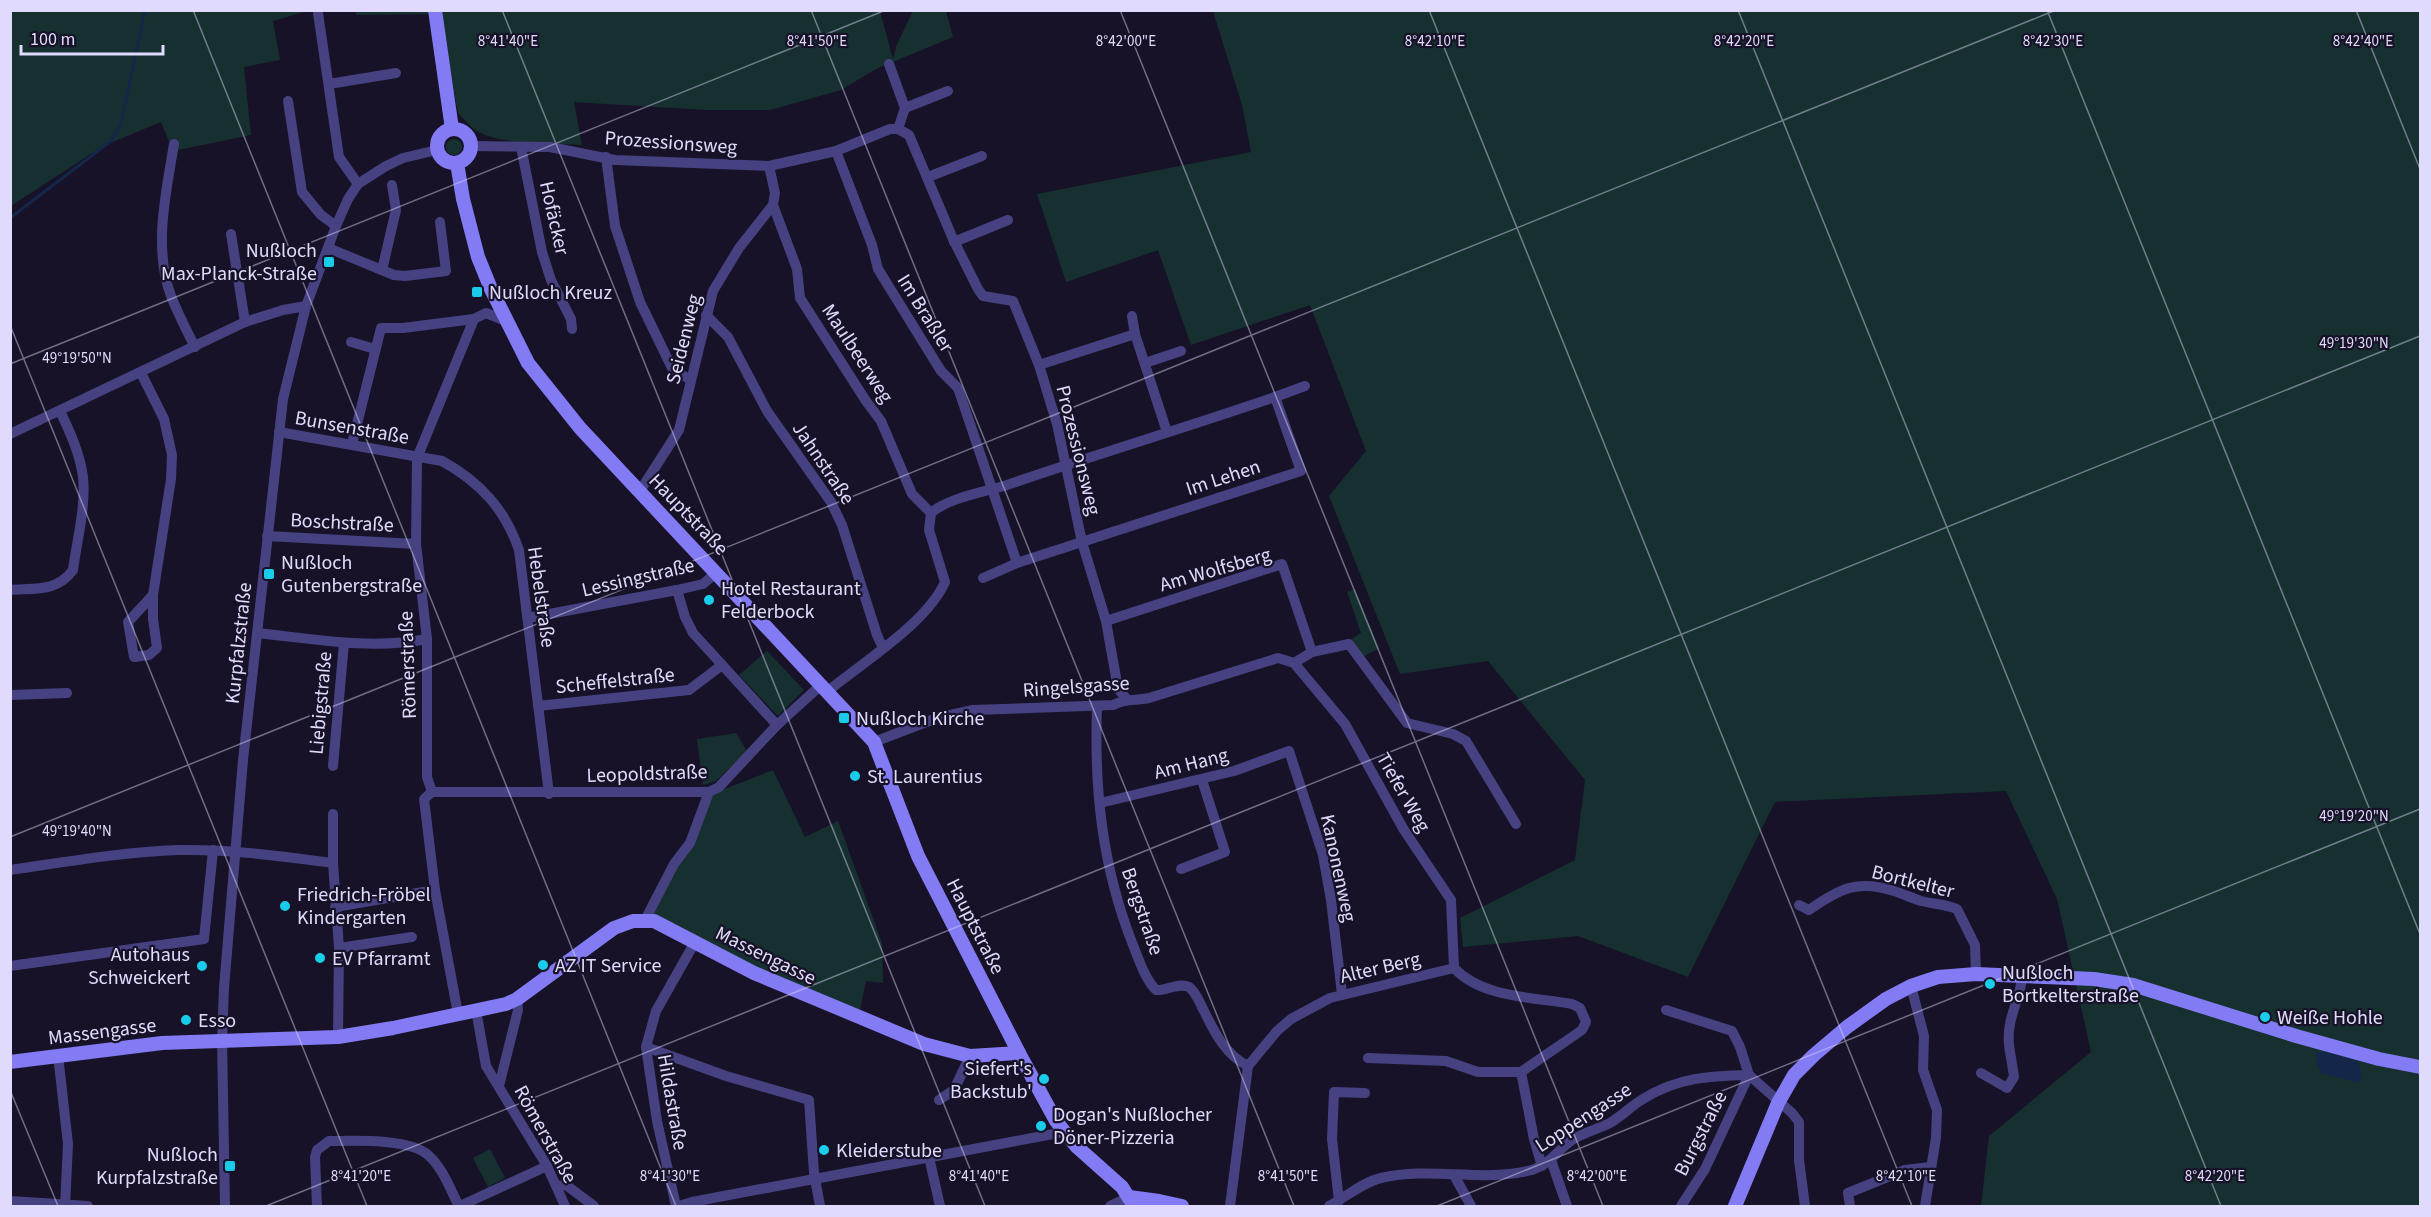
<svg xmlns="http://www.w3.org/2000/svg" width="2431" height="1217" viewBox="0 0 2431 1217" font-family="'Source Sans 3',sans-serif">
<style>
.green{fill:#163030}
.water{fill:#14264a}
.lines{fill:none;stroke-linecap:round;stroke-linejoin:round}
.stream{stroke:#14264a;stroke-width:3}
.street{stroke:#464282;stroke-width:10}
.secondary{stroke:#837bf3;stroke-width:14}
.ticks{fill:none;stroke:#e0dbfc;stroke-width:1.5;stroke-opacity:0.45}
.poi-dot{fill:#19cdea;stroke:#171227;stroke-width:2}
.labels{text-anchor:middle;stroke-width:4.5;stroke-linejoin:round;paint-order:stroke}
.street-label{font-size:20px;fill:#e0dbfc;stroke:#171227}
.poi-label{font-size:20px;fill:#e0dbfc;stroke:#171227;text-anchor:start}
.ticks-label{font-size:15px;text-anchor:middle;fill:#e0dbfc;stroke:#171227;stroke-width:4.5;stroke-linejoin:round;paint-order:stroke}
</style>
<rect width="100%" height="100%" fill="#171227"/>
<!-- green -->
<g class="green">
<polygon points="302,10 304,12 273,21 280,60 244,67 251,135 173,151 161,122 103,146 11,206 11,11"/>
<polygon points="429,10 429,14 356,15 356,11"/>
<path d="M440,11H880L893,59L897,44L913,11H946L953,37L876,69L841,90L770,110H706L574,102L582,145C555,143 507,145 483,134C473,130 465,121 458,113Z"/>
<polygon points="1213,11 2420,11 2420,1206 1981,1206 1989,1136 2091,1052 2057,899 2006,791 1775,802 1688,977 1578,936 1463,947 1460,918 1575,860 1585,780 1488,661 1400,674 1329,496 1366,451 1310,305 1191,345 1158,250 1066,282 1037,194 1251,152 1242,105"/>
<circle cx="454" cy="147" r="8"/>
<polygon points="1355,589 1379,648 1363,657 1352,639 1361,633 1347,592"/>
<polygon points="767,651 804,690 778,716 739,675"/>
<polygon points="736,733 747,751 716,781 703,785 697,739"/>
<polygon points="773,770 805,837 838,821 882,943 883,983 866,981 860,1010 771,976 652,915 712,794"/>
<polygon points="490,1149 505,1178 488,1187 473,1158"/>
</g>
<!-- water -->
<polygon class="water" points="2316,1052 2336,1052 2357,1061 2362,1072 2360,1083 2321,1073 2317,1064"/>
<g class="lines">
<!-- stream -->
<polyline class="stream" points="10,218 111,141 121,124 145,10"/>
<!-- street -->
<g class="street">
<polyline points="318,13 339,157 358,184"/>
<polyline points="889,64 905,108 898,129"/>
<polyline points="329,84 396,73"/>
<polyline points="288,101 302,192 321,215 336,226"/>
<polyline points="905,108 948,91"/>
<path d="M174,144C166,193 153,248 171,296C178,314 187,331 195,347"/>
<polyline points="471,146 550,147 615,160 769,166 836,151 890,129 898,129 909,135 953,239 978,289 983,296 1013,301 1039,365 1057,424 1082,542 1106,621 1117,683 1119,690 1126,698"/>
<polyline points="521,147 542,252 551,280 571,319 572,329"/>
<polyline points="606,157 615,226 640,302 673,370 691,380"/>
<polyline points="928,177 982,156"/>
<polyline points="773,205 797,269 800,298 866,401 881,421 912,494 931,513"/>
<polyline points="231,234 245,322"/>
<polyline points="954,242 1008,220"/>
<polyline points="328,248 394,275 405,276 446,271 440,222"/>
<polyline points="382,270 396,210 392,185"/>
<polyline points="706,315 728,337 767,411 831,502 842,525 877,635 883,648"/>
<polyline points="1132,316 1135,334 1167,432"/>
<polyline points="351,342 375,349"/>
<polyline points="1145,363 1181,351"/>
<polyline points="1039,365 1135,334"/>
<polyline points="141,373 164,419 172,455 171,479 153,595 153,619 157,648 149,655 134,657 128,622 153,595"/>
<polyline points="1275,397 1305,386"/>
<path d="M279,432L442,461C480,482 505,509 519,550L549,794"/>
<polyline points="10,434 245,322 283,310 306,306"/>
<polyline points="352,444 381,328 403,328 474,319"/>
<polyline points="640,491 679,430 713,291 739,248 773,205 775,193 769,166"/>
<polyline points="267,536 416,544"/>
<polyline points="983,578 1017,563"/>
<path d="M10,590C36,588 57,592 73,570C77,540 86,507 83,477C80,454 70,432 60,411"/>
<polyline points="677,590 685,617 693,633 777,725"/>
<polyline points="528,618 677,590 703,584 717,572"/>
<polyline points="1106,621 1282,564 1312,652"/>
<path d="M258,633C314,639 371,650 427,639"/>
<polyline points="1294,663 1312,652 1349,644 1407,723 1453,734 1466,741 1516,824"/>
<path d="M828,691C863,662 927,623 945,582L929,530L931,513C946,499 983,492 1004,486C1094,455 1185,428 1275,397L1301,471L1017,563L958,388L941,371L878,269L872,245L836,151"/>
<polyline points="10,695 67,693"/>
<polyline points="538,706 689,690 722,665"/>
<path d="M1097,706C1094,789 1102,867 1133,945C1139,960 1145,979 1156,990C1166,991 1179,982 1189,987C1195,991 1199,1001 1202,1007C1214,1031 1224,1054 1248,1066"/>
<path d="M874,742L937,718L973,710L1113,705C1126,698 1135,701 1149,698L1278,658L1294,663L1345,724L1404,830L1451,900L1454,968"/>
<polyline points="333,766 344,643"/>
<polyline points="432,792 427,777 427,639 416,544 417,458 474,319 486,313 506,321"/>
<polyline points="432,792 709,792 719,787 777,725 821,685"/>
<polyline points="432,792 424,799 435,890 458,1014"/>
<polyline points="1100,803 1234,771 1289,751 1323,855 1331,900 1342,994"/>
<polyline points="333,863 333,814"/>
<polyline points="1181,869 1225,852 1202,780"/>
<path d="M10,870C66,862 122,852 178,850C230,849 281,856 333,863L339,948L338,1037"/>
<path d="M1799,905L1809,910C1839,889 1857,879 1894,891C1903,894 1912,898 1921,901C1933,904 1945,904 1957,909L1975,945L1976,974"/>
<polyline points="335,907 435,890"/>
<polyline points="645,920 674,864 690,843 709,792"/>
<polyline points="339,948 412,937"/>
<polyline points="10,966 204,939 213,850"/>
<polyline points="1911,986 1924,1036 1923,1070 1937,1110 1936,1138 1925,1206"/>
<polyline points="476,1010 486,1066 547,1166 565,1206"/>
<polyline points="1666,1010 1732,1031 1740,1047 1749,1075"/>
<polyline points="646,1047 726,1076 809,1100 814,1173 820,1206"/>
<polyline points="58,1055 68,1144 65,1206"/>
<path d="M1368,1058L1446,1061L1478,1072H1521L1582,1030L1586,1022L1580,1008L1572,1004C1533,997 1482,998 1454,968"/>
<polyline points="1521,1072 1534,1139 1542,1166"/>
<path d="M1981,1073L2007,1088L2014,1077C2012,1059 2006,1042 2010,1024C2013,1007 2021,994 2022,977"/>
<polyline points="499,1086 518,1010 517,999"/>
<polyline points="939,1100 954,1090 970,1056"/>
<polyline points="929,1157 940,1206"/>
<polyline points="1551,1160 1567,1206"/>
<polyline points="1454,1175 1471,1206"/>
<polyline points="557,1186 566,1185 594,1206"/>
<polyline points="10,1201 88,1206"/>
<polyline points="1339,1201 1332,1139 1334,1092 1365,1093"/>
<polyline points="225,1206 222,1040 224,988 243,760 283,399 306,306 336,226 348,199 358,184 386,166 403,158 437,150"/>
<path d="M317,1206L315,1157L317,1150L329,1141C354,1141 409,1138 428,1155C443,1168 450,1189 459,1206"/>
<polyline points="460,1206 547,1166"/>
<polyline points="676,1206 657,1121 646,1047 656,1011 695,942"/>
<polyline points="679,1206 692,1202 1064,1132"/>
<polyline points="1110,1206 1129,1197"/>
<polyline points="1230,1206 1248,1066 1277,1031 1291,1019 1330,998 1454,968"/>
<path d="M1329,1206C1346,1197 1363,1182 1381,1178C1430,1166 1483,1183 1532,1170C1550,1164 1558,1150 1572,1140C1583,1133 1598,1129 1610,1123C1622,1116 1631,1106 1643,1099C1678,1077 1710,1076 1749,1075L1792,1113L1799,1122V1160L1805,1206"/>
<polyline points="1681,1206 1705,1169 1749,1075"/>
<polyline points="1850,1206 1848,1193 1905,1170 1930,1167"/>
</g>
<!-- secondary -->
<g class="secondary">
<polyline points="435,10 452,129"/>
<circle cx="454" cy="146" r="17"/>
<polyline points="457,163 463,199 478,257 491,289 528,363 580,428 874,742 918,856 1019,1053 1056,1121 1076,1146 1122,1187 1134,1206"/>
<polyline points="10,1062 162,1043 338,1037 393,1028 506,1004 517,999 614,928 633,921 654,921 754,973 924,1044 970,1056 1019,1053"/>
<polyline points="1129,1197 1159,1201 1182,1206"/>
<polyline points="1735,1206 1778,1103 1794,1075 1814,1055 1847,1027 1886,999 1911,986 1938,977 1976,974 2094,979 2133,985 2296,1036 2379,1059 2420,1067"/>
</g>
</g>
<!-- ticks -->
<path class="ticks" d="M193,10L676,1206M502,10L985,1206M811,10L1294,1206M1120,10L1603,1206M1429,10L1912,1206M1738,10L2221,1206M2047,10L2420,934M2356,10L2420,169M10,325L367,1206M10,364L886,10M10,837L2056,10M10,1090L58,1206M266,1206L2420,336M1437,1206L2420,809"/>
<!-- markers -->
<g class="poi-dot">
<rect x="323" y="256" width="12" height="12" rx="3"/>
<rect x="471" y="286" width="12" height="12" rx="3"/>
<rect x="263" y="568" width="12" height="12" rx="3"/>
<circle cx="709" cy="600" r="6"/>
<rect x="838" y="712" width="12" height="12" rx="3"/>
<circle cx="855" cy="776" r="6"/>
<circle cx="285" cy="906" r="6"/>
<circle cx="320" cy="958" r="6"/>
<circle cx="543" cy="965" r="6"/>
<circle cx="202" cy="966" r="6"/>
<circle cx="1990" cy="984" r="6"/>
<circle cx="2265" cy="1017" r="6"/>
<circle cx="186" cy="1020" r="6"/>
<circle cx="1044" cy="1079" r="6"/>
<circle cx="1041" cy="1126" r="6"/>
<circle cx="824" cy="1150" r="6"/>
<rect x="224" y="1160" width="12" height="12" rx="3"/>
</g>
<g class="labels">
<!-- street labels -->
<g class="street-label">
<text transform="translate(671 142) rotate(4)" y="7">Prozessionsweg</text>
<text transform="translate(555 218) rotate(77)" y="7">Hofäcker</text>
<text transform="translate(926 313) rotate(58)" y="7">Im Braßler</text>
<text transform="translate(683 339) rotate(-76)" y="7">Seidenweg</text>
<text transform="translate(858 353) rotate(57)" y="7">Maulbeerweg</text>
<text transform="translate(352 427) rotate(10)" y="7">Bunsenstraße</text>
<text transform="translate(1079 450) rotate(76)" y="7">Prozessionsweg</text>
<text transform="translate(824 463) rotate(56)" y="7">Jahnstraße</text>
<text transform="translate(1223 477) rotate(-18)" y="7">Im Lehen</text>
<text transform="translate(689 514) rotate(46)" y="7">Hauptstraße</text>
<text transform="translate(342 522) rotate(3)" y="7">Boschstraße</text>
<text transform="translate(1215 569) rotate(-16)" y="7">Am Wolfsberg</text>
<text transform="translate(638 577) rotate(-13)" y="7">Lessingstraße</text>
<text transform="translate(542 597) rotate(82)" y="7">Hebelstraße</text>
<text transform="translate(238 643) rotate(-84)" y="7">Kurpfalzstraße</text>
<text transform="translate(407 665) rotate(-92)" y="7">Römerstraße</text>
<text transform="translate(615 680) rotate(-6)" y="7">Scheffelstraße</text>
<text transform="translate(1076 686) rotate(-4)" y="7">Ringelsgasse</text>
<text transform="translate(320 703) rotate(-85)" y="7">Liebigstraße</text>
<text transform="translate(1191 763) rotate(-14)" y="7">Am Hang</text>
<text transform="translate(647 773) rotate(-2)" y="7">Leopoldstraße</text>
<text transform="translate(1404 792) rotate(60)" y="7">Tiefer Weg</text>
<text transform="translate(1339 868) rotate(78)" y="7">Kanonenweg</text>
<text transform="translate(1913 881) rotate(14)" y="7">Bortkelter</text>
<text transform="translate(1143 911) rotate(71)" y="7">Bergstraße</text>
<text transform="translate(976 926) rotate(63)" y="7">Hauptstraße</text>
<text transform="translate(766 955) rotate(26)" y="7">Massengasse</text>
<text transform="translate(1380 967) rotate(-13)" y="7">Alter Berg</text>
<text transform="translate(102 1031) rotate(-7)" y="7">Massengasse</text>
<text transform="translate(673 1102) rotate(80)" y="7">Hildastraße</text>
<text transform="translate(1583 1117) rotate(-33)" y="7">Loppengasse</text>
<text transform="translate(1700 1133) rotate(-63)" y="7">Burgstraße</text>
<text transform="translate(546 1134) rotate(61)" y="7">Römerstraße</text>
</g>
<!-- poi labels -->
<g class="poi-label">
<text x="317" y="257" text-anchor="end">Nußloch<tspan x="317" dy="23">Max-Planck-Straße</tspan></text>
<text x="489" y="299">Nußloch Kreuz</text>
<text x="281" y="569">Nußloch<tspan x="281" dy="23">Gutenbergstraße</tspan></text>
<text x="721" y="595">Hotel Restaurant<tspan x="721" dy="23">Felderbock</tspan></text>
<text x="856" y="725">Nußloch Kirche</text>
<text x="867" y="783">St. Laurentius</text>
<text x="297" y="901">Friedrich-Fröbel<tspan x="297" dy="23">Kindergarten</tspan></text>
<text x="190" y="961" text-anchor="end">Autohaus<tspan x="190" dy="23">Schweickert</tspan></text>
<text x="332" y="965">EV Pfarramt</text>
<text x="555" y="972">AZ IT Service</text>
<text x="2002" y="979">Nußloch<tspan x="2002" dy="23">Bortkelterstraße</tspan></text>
<text x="2277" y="1024">Weiße Hohle</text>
<text x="198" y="1027">Esso</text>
<text x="1032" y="1075" text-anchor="end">Siefert's<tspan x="1032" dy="23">Backstub'</tspan></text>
<text x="1053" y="1121">Dogan's Nußlocher<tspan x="1053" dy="23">Döner-Pizzeria</tspan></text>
<text x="836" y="1157">Kleiderstube</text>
<text x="218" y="1161" text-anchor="end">Nußloch<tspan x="218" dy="23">Kurpfalzstraße</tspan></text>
</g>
</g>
<g class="ticks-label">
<text x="508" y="46">8°41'40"E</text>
<text x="817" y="46">8°41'50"E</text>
<text x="1126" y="46">8°42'00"E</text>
<text x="1435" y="46">8°42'10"E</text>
<text x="1744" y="46">8°42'20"E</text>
<text x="2053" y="46">8°42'30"E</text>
<text x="2363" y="46">8°42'40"E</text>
<text x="2354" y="348">49°19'30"N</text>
<text x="77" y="363">49°19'50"N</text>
<text x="2354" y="821">49°19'20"N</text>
<text x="77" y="836">49°19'40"N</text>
<text x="361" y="1181">8°41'20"E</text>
<text x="670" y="1181">8°41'30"E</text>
<text x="979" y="1181">8°41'40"E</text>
<text x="1288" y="1181">8°41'50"E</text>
<text x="1597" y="1181">8°42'00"E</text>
<text x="1906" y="1181">8°42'10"E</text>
<text x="2215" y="1181">8°42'20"E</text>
</g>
<!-- border -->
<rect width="2431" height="1217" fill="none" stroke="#e0dbfc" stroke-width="24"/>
<!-- scale -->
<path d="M21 45v9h142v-9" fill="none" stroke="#e0dbfc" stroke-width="3"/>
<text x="30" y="45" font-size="18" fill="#e0dbfc" stroke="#171227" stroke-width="4.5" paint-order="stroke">100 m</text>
</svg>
